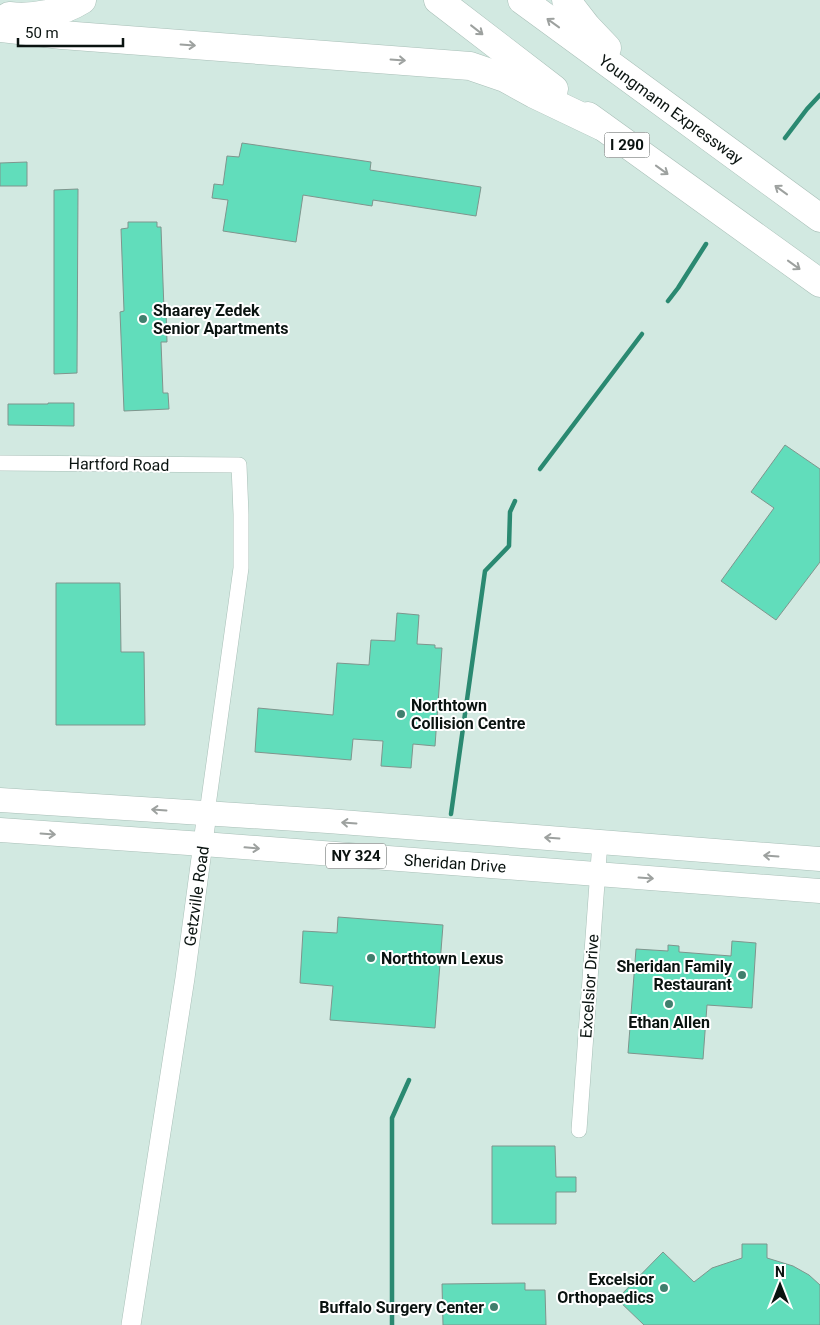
<svg xmlns="http://www.w3.org/2000/svg" width="820" height="1325" viewBox="0 0 820 1325" font-family="Roboto,sans-serif">
<style>
.lines{fill:none;stroke-linecap:round;stroke-linejoin:round}
.stream{stroke:#2a8971;stroke-width:4.5}
.building{fill:#61ddbb;stroke:#7f958d}
.minor-casing{stroke:#a8bfb7;stroke-width:16}
.tertiary-casing{stroke:#a8bfb7;stroke-width:20}
.primary-casing{stroke:#a8bfb7;stroke-width:25}
.motorway-casing{stroke:#a8bfb7;stroke-width:29}
.minor{stroke:#fff;stroke-width:15}
.tertiary{stroke:#fff;stroke-width:19}
.primary{stroke:#fff;stroke-width:24}
.motorway{stroke:#fff;stroke-width:28}
.oneway{stroke:#9da19f}
.poi-dot{fill:#407f6d;stroke:#fff;stroke-width:2}
.labels{text-anchor:middle;stroke-width:4;stroke-linejoin:round;paint-order:stroke}
.shield{fill:#fff;stroke:#545a58;stroke-width:1}
.shield-label{font-size:15px;font-weight:bold;fill:#0a1310}
.street-label{font-size:16px;fill:#0a1310;stroke:#fff}
.poi-label{font-size:16px;font-weight:bold;fill:#0a1310;stroke:#fff;text-anchor:start}
</style>
<rect width="100%" height="100%" fill="#d2e9e1"/>
<g class="lines">
<!-- stream -->
<g class="stream">
<polyline points="785,138 807,109 820,95"/>
<polyline points="668,301 678,288 706,244"/>
<polyline points="540,469 642,334"/>
<polyline points="451,814 485,571 509,546 510,512 515,501"/>
<polyline points="392,1325 392,1118 409,1080"/>
</g>
</g>
<!-- building -->
<g class="building">
<polygon points="242,143 371,162 370,170 481,187 476,216 373,200 372,206 303,195 296,242 223,231 228,200 212,198 214,184 223,185 227,156 239,157"/>
<polygon points="27,162 27,186 0,186 0,163"/>
<polygon points="78,189 77,373 54,374 54,190"/>
<polygon points="128,222 157,222 157,227 161,227 164,310 166,310 167,342 161,342 163,393 168,393 169,409 124,411 120,312 124,311 121,229 128,228"/>
<polygon points="48,403 74,403 74,426 8,425 8,404 48,404"/>
<polygon points="785,445 820,469 820,562 776,620 721,581 774,508 751,492"/>
<polygon points="56,583 120,583 121,652 144,652 145,725 56,725"/>
<polygon points="397,613 419,615 417,644 435,645 435,648 442,648 435,746 413,744 411,768 381,766 383,741 353,739 351,760 255,752 258,708 333,715 337,663 369,665 371,640 395,641"/>
<polygon points="338,917 443,925 435,1028 330,1020 333,986 300,983 303,931 337,933"/>
<polygon points="732,941 756,943 752,1008 707,1005 703,1059 628,1053 636,949 668,951 668,945 679,946 679,952 731,956"/>
<polygon points="492,1146 555,1146 556,1177 576,1177 576,1192 556,1192 556,1224 492,1224"/>
<polygon points="742,1244 767,1244 767,1258 793,1266 809,1275 820,1285 820,1325 644,1325 617,1299 663,1252 694,1282 712,1268 742,1258"/>
<polygon points="525,1283 525,1290 545,1290 546,1325 443,1325 442,1284"/>
</g>
<g class="lines">
<defs>
<g id="minor">
<polyline points="0,463 239,465 241,514 241,568 207,813"/>
<polyline points="579,1130 600,842"/>
</g>
<polyline id="tertiary" points="131,1325 185,978 207,813"/>
<g id="primary">
<polyline points="0,800 328,821 820,859"/>
<polyline points="0,830 203,844 820,891"/>
</g>
<g id="motorway">
<polyline points="438,0 554,89"/>
<polyline points="522,0 820,218"/>
<polyline points="566,0 587,27 607,48"/>
<path d="M9,16C33,19 61,13 82,0"/>
<polyline points="0,28 62,35 470,66 505,78 534,94 601,126"/>
<polyline points="588,116 820,283"/>
</g>
</defs>
<!-- minor casing -->
<use href="#minor" class="minor-casing"/>
<!-- tertiary casing -->
<use href="#tertiary" class="tertiary-casing"/>
<!-- primary casing -->
<use href="#primary" class="primary-casing"/>
<!-- motorway casing -->
<use href="#motorway" class="motorway-casing"/>
<!-- minor -->
<use href="#minor" class="minor"/>
<!-- tertiary -->
<use href="#tertiary" class="tertiary"/>
<!-- primary -->
<use href="#primary" class="primary"/>
<!-- motorway -->
<use href="#motorway" class="motorway"/>
</g>
<!-- one-way arrows -->
<defs><path id="oneway-shaft" d="M-6 0H5M1.5-3L5.5 0L1.5 3" fill="none" stroke-width="1.6" stroke-linecap="round" stroke-linejoin="round" transform="scale(1.25)"/></defs>
<g class="oneway">
<use href="#oneway-shaft" transform="translate(553 23) rotate(-144)"/>
<use href="#oneway-shaft" transform="translate(477 30) rotate(38)"/>
<use href="#oneway-shaft" transform="translate(188 45) rotate(4)"/>
<use href="#oneway-shaft" transform="translate(398 60) rotate(4)"/>
<use href="#oneway-shaft" transform="translate(662 170) rotate(36)"/>
<use href="#oneway-shaft" transform="translate(781 190) rotate(-144)"/>
<use href="#oneway-shaft" transform="translate(794 265) rotate(36)"/>
<use href="#oneway-shaft" transform="translate(159 810) rotate(-176)"/>
<use href="#oneway-shaft" transform="translate(349 823) rotate(-176)"/>
<use href="#oneway-shaft" transform="translate(48 834) rotate(4)"/>
<use href="#oneway-shaft" transform="translate(552 838) rotate(-176)"/>
<use href="#oneway-shaft" transform="translate(252 848) rotate(5)"/>
<use href="#oneway-shaft" transform="translate(771 856) rotate(-176)"/>
<use href="#oneway-shaft" transform="translate(646 878) rotate(4)"/>
</g>
<!-- markers -->
<g class="poi-dot">
<circle cx="143" cy="319" r="5"/>
<circle cx="401" cy="714" r="5"/>
<circle cx="371" cy="958" r="5"/>
<circle cx="742" cy="975" r="5"/>
<circle cx="669" cy="1004" r="5"/>
<circle cx="664" cy="1288" r="5"/>
<circle cx="494" cy="1307" r="5"/>
</g>
<g class="labels">
<!-- shield labels -->
<g class="shield">
<rect x="604.5" y="132.5" width="45" height="25" rx="4"/>
<rect x="326" y="843.5" width="60" height="25" rx="4"/>
</g>
<g class="shield-label">
<text x="627" y="150">I 290</text>
<text x="356" y="861">NY 324</text>
</g>
<!-- street labels -->
<g class="street-label">
<text transform="translate(671 109) rotate(36)" y="6">Youngmann Expressway</text>
<text transform="translate(119 464) rotate(1)" y="6">Hartford Road</text>
<text transform="translate(455 863) rotate(4)" y="6">Sheridan Drive</text>
<text transform="translate(196 896) rotate(-82)" y="6">Getzville Road</text>
<text transform="translate(589 986) rotate(-86)" y="6">Excelsior Drive</text>
</g>
<!-- poi labels -->
<g class="poi-label">
<text x="153" y="316">Shaarey Zedek<tspan x="153" dy="18">Senior Apartments</tspan></text>
<text x="411" y="711">Northtown<tspan x="411" dy="18">Collision Centre</tspan></text>
<text x="381" y="964">Northtown Lexus</text>
<text x="732" y="972" text-anchor="end">Sheridan Family<tspan x="732" dy="18">Restaurant</tspan></text>
<text x="669" y="1028" text-anchor="middle">Ethan Allen</text>
<text x="654" y="1285" text-anchor="end">Excelsior<tspan x="654" dy="18">Orthopaedics</tspan></text>
<text x="484" y="1313" text-anchor="end">Buffalo Surgery Center</text>
</g>
</g>
<!-- north arrow -->
<g transform="translate(780 1285)" stroke="#ffffff" stroke-width="4" paint-order="stroke">
<path d="M0-4L9 19L0 12L-9 19Z" fill="#0a1310"/>
<text y="-8" font-size="14" font-weight="bold" text-anchor="middle" fill="#0a1310">N</text>
</g>
<!-- scale -->
<path d="M18 38v8h105v-8" fill="none" stroke="#0a1310" stroke-width="2.5"/>
<text x="25" y="38" font-size="15" fill="#0a1310" stroke="#ffffff" stroke-width="4" paint-order="stroke">50 m</text>
</svg>
